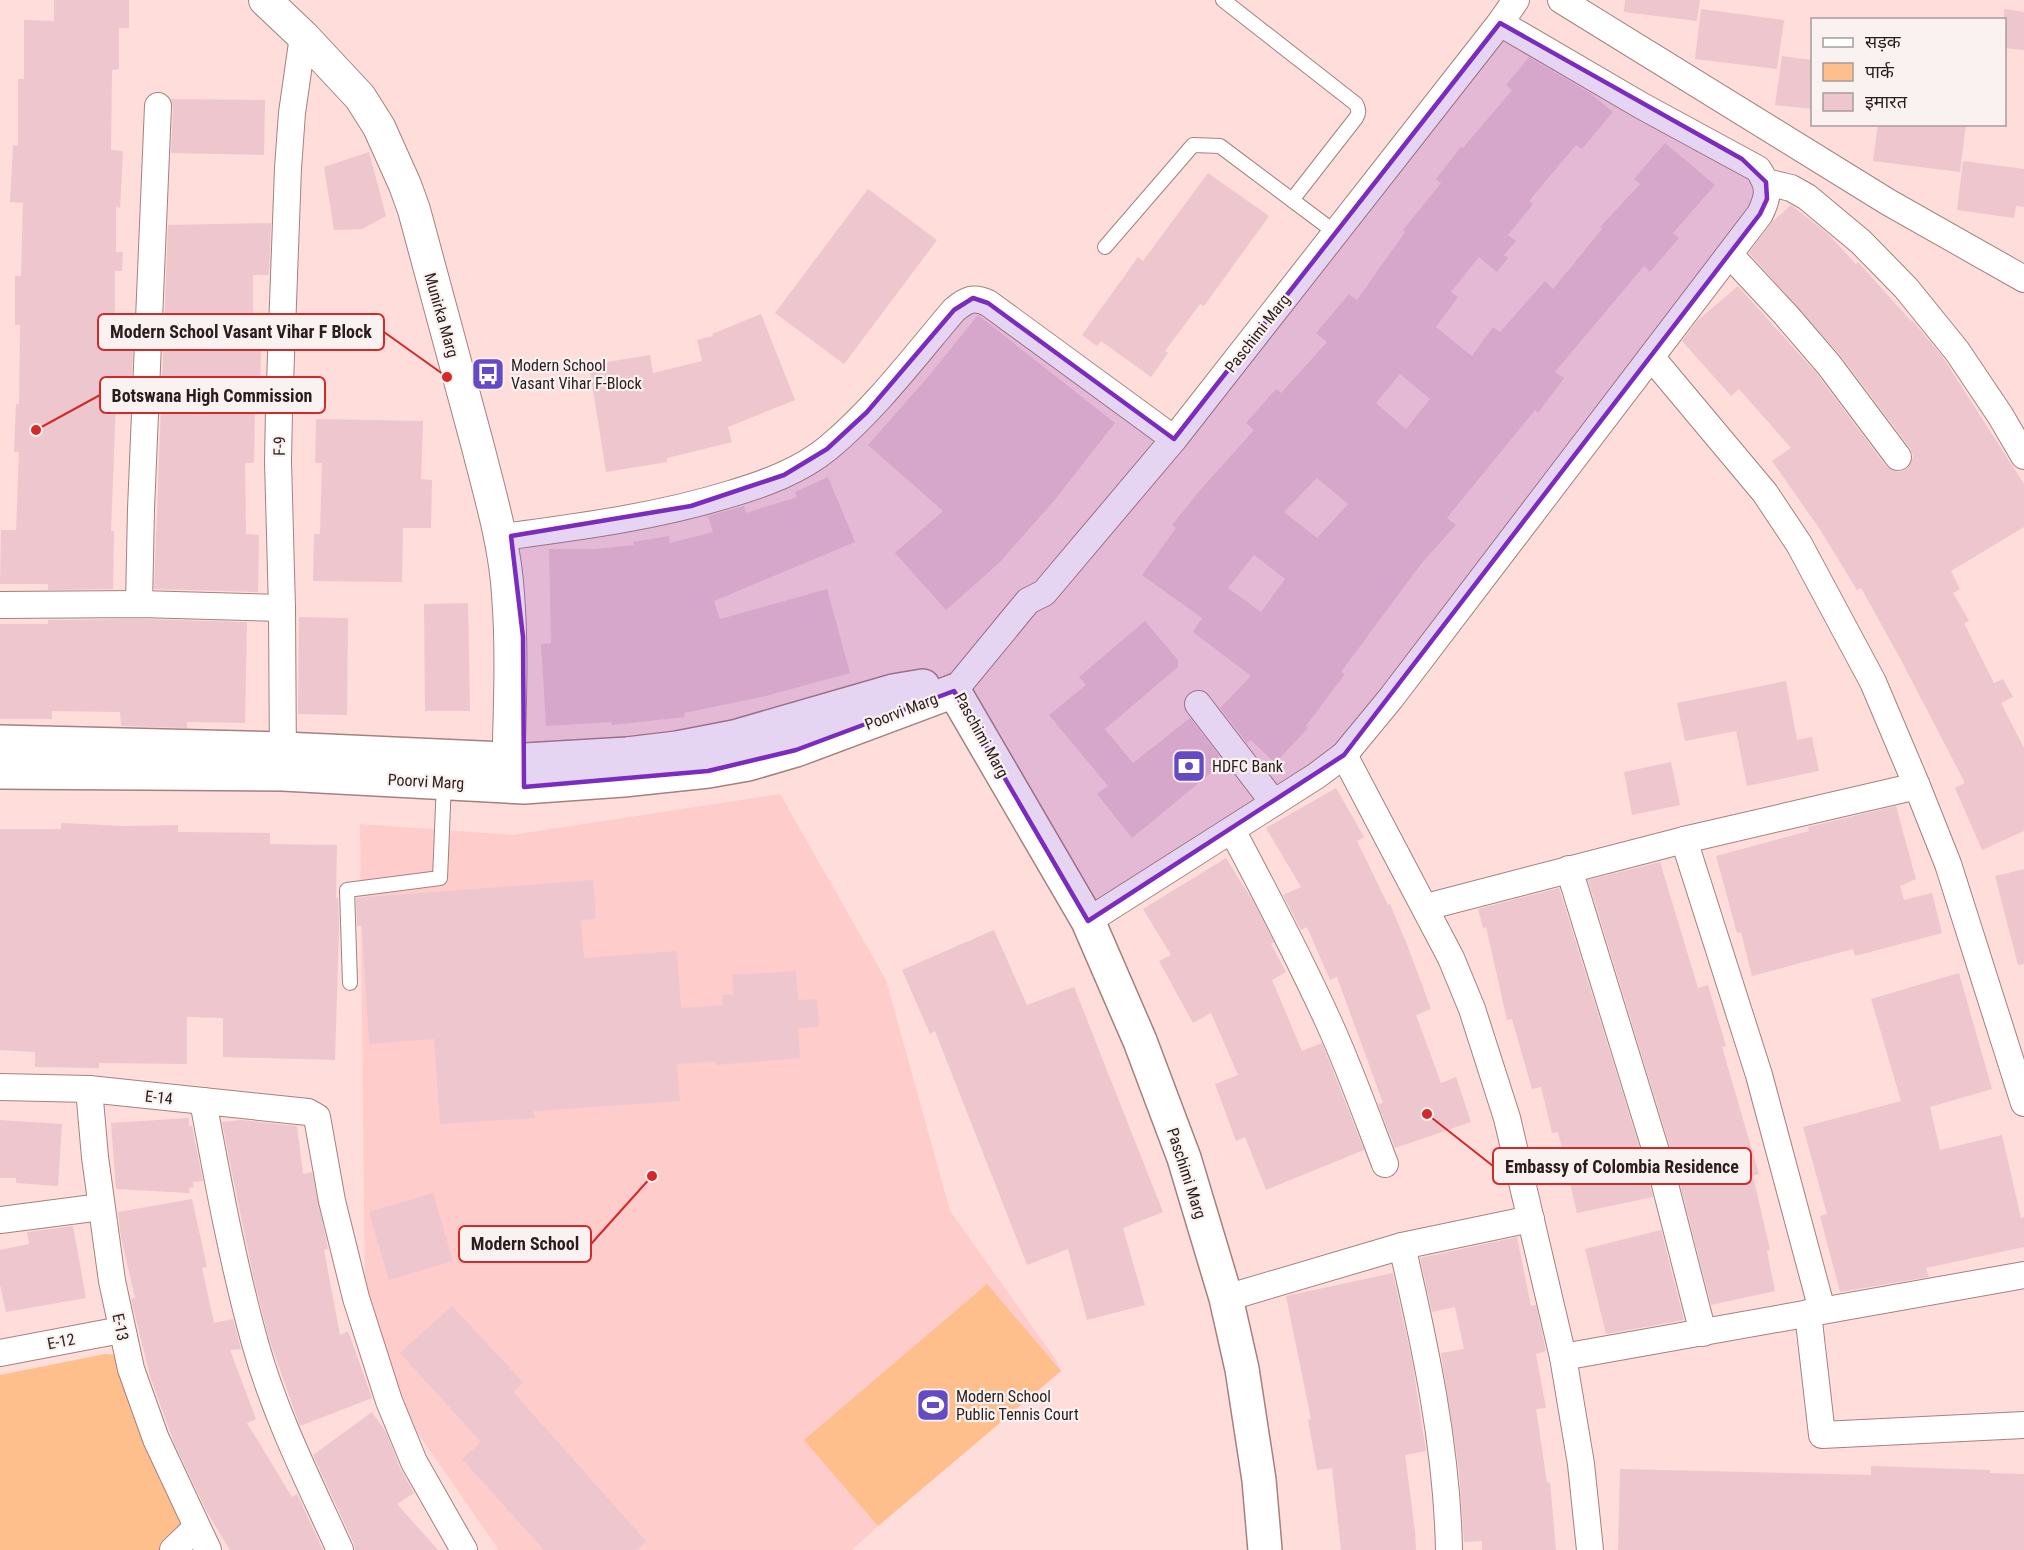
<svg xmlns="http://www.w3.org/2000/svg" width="2024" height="1550" viewBox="0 0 2024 1550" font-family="'Roboto Condensed','Noto Sans Devanagari',sans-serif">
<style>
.built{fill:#fecdcb}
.green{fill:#febf8d}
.building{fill:#edc6ce;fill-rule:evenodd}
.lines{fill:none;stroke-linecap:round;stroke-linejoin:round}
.service-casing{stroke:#a5807e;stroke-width:16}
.minor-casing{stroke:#a5807e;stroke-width:28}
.tertiary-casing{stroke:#a5807e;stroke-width:34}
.secondary-casing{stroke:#a5807e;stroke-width:36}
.service{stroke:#fff;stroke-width:14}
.minor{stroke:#fff;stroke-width:26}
.tertiary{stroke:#fff;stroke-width:32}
.secondary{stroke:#fff;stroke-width:33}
.marked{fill:#7b2cbf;fill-opacity:0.2;stroke:#7b2cbf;stroke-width:4.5;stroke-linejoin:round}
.labels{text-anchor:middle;stroke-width:4.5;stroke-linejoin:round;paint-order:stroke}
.street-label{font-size:16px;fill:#2b1d1c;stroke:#faf1f1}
.poi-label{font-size:16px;fill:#2b1d1c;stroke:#faf1f1;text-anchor:start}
.leader{fill:none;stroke:#d62828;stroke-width:2}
.callout-dot{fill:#d62828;stroke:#faf1f1;stroke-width:2}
.callout{fill:#faf1f1;stroke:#d62828;stroke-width:2}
.callout-label{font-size:18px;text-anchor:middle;font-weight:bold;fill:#2b1d1c}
</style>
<rect width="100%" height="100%" fill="#fedddb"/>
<!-- built -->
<polygon class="built" points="780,794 886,980 950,1211 1056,1360 1061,1371 878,1526 852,1550 499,1550 410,1422 365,1298 360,824 512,835"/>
<!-- green -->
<g class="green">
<polygon points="987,1284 1061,1371 878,1526 804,1440"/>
<polygon points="105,1354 121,1355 188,1531 167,1550 0,1550 0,1375"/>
</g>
<!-- building -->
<g class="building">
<polygon points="54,0 129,0 129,28 119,28 119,69 112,70 111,150 123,151 120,208 116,207 116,252 123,252 122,271 115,271 115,347 133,347 131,400 116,400 111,531 114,531 113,589 48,590 48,584 0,584 1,530 16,530 19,452 14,452 16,404 19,404 20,325 15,325 15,276 21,276 23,203 10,202 13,145 18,146 18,79 24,79 24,20 54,21"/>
<polygon points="1625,0 1700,0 1697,21 1624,12"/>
<polygon points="1701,9 1784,20 1777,69 1695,59"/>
<polygon points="2004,9 2024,12 2024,50 2004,48"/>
<polygon points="1782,56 1812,60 1812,109 1775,105"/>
<path d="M1529,57L1590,93L1613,112L1582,149L1576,145L1529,201L1533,204L1508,235L1516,241L1504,255L1508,258L1497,272L1479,257L1451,292L1458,297L1436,327L1472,356L1493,327L1500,332L1545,281L1553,289L1602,229L1600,227L1640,184L1634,179L1665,143L1715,185L1673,233L1679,238L1650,272L1644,266L1555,372L1564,378L1538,413L1535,410L1447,518L1456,525L1421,564L1341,672L1345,674L1306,726L1308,728L1275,763L1251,740L1247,743L1220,708L1251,676L1193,632L1202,618L1142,575L1176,528L1172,525L1201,489L1254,430L1246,423L1276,389L1281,393L1327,342L1316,333L1349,294L1357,300L1405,232L1403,230L1441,183L1436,179L1461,147L1463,148L1512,90L1506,85ZM1400,374L1430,399L1406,429L1376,403ZM1317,478L1348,504L1317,538L1284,512ZM1254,555L1285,579L1261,612L1228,588Z"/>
<polygon points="171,99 265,100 264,155 171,153 173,107"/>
<polygon points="1878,124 1966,124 1960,172 1873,161"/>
<polygon points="369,152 386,216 362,229 334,230 324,167"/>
<polygon points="1963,161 2024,169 2024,207 2016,206 2014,218 1957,210"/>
<polygon points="1208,173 1269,216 1204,306 1200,304 1165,351 1168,353 1151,377 1101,341 1097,346 1082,335 1138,257 1143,261"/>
<polygon points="868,189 937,240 844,364 775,313"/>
<polygon points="1791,205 1827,233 1856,264 1858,262 1911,321 1912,320 1942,356 2024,484 2024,527 1951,571 1960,589 1953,593 1969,621 1964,623 1994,683 2003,679 2013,697 2001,703 2024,748 2024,831 1982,850 1955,788 1965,783 1900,658 1861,588 1857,590 1821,531 1772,461 1791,448 1739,389 1731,396 1682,341 1697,321 1738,286 1817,374 1886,466 1892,470 1899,472 1907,469 1911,463 1913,456 1910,448 1840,355 1749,253 1772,222"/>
<polygon points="271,223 269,275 253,275 253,347 261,347 260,407 255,407 254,463 245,463 246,534 259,535 258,592 154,589 168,225"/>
<polygon points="761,314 795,400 728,427 732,442 667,458 667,462 606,472 589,365 650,355 653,373 702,361 697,340 713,336 712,334"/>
<polygon points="978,315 1115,423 1053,502 999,563 946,610 895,553 943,511 868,445 927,378"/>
<polygon points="316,419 423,421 421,479 432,480 431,528 403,528 402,582 313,581 314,534 320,534 322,463 315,463"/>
<polygon points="828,477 855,542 714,601 720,619 827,589 850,673 766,696 684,713 685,717 612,725 611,722 546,726 541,644 551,643 549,549 595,549 634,545 633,542 669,536 670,543 713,532 708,516 744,506 746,513 797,497 795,492"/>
<polygon points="468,603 470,711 425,711 424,604"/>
<polygon points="299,617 348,618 347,715 298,714"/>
<polygon points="139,619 247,622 245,723 187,722 187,728 121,726 120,712 52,711 52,719 0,719 0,624 48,624 48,620"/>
<polygon points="1145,621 1178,660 1178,667 1105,729 1133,763 1190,718 1224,762 1132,838 1097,794 1108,786 1049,715 1086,685 1079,677"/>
<polygon points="1786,681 1797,740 1812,737 1819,771 1747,786 1736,731 1685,741 1677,703"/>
<polygon points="1671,762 1680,805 1632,815 1624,772"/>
<polygon points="1336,788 1364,837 1357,841 1388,905 1390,904 1408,947 1431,1009 1416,1015 1441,1083 1456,1077 1471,1122 1395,1148 1378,1104 1383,1103 1337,977 1330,980 1307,927 1301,930 1283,895 1301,887 1266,828"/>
<polygon points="1896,806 1916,879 1900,886 1904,900 1932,893 1942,933 1855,956 1853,949 1752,976 1741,932 1737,933 1716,856 1809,831 1808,827"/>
<polygon points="61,823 125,826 178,825 178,832 270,833 270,844 337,845 336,898 338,898 339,927 335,1060 223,1057 223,1018 187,1017 187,1064 99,1063 99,1068 35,1067 35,1052 0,1050 0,829 61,829"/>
<polygon points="1226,858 1254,903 1274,942 1271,944 1286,972 1272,980 1302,1051 1322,1043 1364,1150 1266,1190 1245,1137 1236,1141 1215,1084 1238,1075 1211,1013 1193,1023 1159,961 1171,955 1143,909"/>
<polygon points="1660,862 1698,988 1708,985 1726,1046 1722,1047 1759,1174 1753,1176 1770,1250 1767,1251 1775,1291 1711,1305 1673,1157 1588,880"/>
<polygon points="2024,869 2024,964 2018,965 1995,876"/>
<polygon points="593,880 596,919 581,920 584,958 677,951 681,1008 723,1005 722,995 734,994 732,975 796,971 798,1000 817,999 819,1027 798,1028 800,1058 716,1065 716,1061 677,1064 680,1101 534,1111 535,1118 440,1124 434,1039 369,1044 362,926 357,926 356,898"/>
<polygon points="1559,888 1645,1165 1653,1197 1577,1213 1558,1132 1552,1133 1541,1087 1532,1089 1512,1019 1507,1020 1486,927 1483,928 1478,909"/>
<polygon points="994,930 1027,1005 1074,987 1163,1212 1123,1228 1145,1305 1087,1320 1068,1249 1027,1265 935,1031 930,1034 902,970"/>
<polygon points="1959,973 1992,1089 1930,1107 1940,1150 2002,1135 2021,1218 2024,1217 2024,1247 1926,1268 1929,1277 1840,1292 1820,1216 1827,1214 1803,1127 1901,1101 1871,999"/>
<polygon points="189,1118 189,1126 192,1126 203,1181 193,1182 194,1187 189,1188 190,1193 116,1189 111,1123"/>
<polygon points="0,1120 62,1124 58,1186 16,1183 16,1178 0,1178"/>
<polygon points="241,1120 297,1126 303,1174 312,1172 328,1249 324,1250 340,1335 348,1331 372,1398 300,1426 269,1339 254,1280 233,1178 222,1122"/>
<polygon points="433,1193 453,1261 389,1280 369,1212"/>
<polygon points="192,1199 207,1267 202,1268 214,1323 233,1319 241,1349 230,1350 256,1419 247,1423 292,1497 297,1494 323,1550 230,1550 207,1512 174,1443 150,1376 132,1303 131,1299 135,1298 121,1237 118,1212"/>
<polygon points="73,1226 86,1298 6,1312 0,1285 0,1250 29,1244 27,1232"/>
<polygon points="1661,1230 1684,1320 1606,1334 1585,1249"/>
<polygon points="1517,1237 1531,1306 1536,1305 1546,1351 1536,1354 1546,1408 1536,1409 1547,1483 1550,1482 1556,1550 1482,1550 1482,1541 1464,1542 1459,1471 1441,1353 1464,1349 1455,1307 1432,1312 1420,1258"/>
<polygon points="1393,1273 1412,1361 1426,1451 1405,1455 1415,1531 1416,1550 1341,1550 1332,1468 1317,1470 1308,1420 1311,1419 1286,1296"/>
<polygon points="452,1306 523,1382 513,1392 646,1541 636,1550 544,1550 462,1459 481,1442 400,1353"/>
<polygon points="372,1412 387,1434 400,1468 414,1493 397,1504 438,1550 355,1550 354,1544 313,1455"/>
<polygon points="1871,1466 1990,1470 1990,1473 2024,1474 2024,1550 1618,1550 1620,1469 1871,1475"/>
</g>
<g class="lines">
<defs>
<g id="service">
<path d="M1223,0L1356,104C1359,110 1359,113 1356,118L1292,200"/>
<polyline points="1105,247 1193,145 1220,146 1336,233"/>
<polyline points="350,983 347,890 440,878 444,782"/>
</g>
<g id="minor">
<polyline points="1561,0 1888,202 2024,279"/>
<polyline points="1766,182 1791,188 1807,197 1861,242 1906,288 1957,351 2000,415 2024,456"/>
<polyline points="1730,255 1786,315 1829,365 1898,457"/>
<polyline points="1652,358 1765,493 1799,544 1873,682 1917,786 1948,864 2024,1103"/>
<path d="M511,536C585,526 659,516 730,494C764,484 800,471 828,448C876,408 914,357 954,310C966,300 973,296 988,303L1174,439"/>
<polyline points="139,604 141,509 158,106"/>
<polyline points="0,605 139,604 282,608"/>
<polyline points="954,691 1028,601 1044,593 1174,439 1500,23 1516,0"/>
<polyline points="1198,704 1274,803"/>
<polyline points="1344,755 1451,958 1472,1009 1507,1118 1563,1357 1581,1464 1590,1550"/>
<polyline points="283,768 282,608 278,461 279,411 288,168 292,113 303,36"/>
<path d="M1232,830C1266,894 1299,957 1329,1023C1350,1069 1367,1117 1385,1164"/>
<polyline points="1684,840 1759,1075 1822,1310"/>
<polyline points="1569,869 1659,1161 1703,1333"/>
<polyline points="1426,907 1684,840 1917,786"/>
<path d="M1088,921L1316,776L1344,755L1391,698L1760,214C1769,195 1770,187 1758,169L1642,106L1500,23"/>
<polyline points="0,1087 89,1089 308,1112 317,1117 332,1201 356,1298 389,1401 414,1462 464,1550"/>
<polyline points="89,1089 95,1157 112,1281 131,1369 156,1439 208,1550"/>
<path d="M203,1101C218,1182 233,1264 255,1343C275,1415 309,1482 340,1550"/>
<polyline points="0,1220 101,1207"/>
<path d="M1402,1246C1425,1345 1447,1447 1449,1550"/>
<polyline points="1226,1298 1402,1246 1531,1219"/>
<polyline points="1808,1313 1822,1435 2024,1425"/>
<polyline points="0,1353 121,1330"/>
<polyline points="1563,1357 2024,1275"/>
<polyline points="173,1550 196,1528"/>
</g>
<path id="tertiary" d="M265,0L303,36L360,97L379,127L405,185L414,210C435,289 457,368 478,447C490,495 505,544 508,594C513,657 509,721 508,785"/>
<g id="secondary">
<polyline points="954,691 1088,921 1140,1041 1184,1158 1226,1298 1242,1369 1259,1480 1265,1550"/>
<polyline points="0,742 284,749 525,760 627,754 677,748 734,737 893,691 923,686"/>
<polyline points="0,772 283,774 524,787 623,780 708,771 748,764 796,750 954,691"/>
</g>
</defs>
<!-- service casing -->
<use href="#service" class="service-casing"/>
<!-- minor casing -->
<use href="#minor" class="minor-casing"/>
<!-- tertiary casing -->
<use href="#tertiary" class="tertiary-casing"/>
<!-- secondary casing -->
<use href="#secondary" class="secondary-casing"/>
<!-- service -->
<use href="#service" class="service"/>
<!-- minor -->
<use href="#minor" class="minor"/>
<!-- tertiary -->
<use href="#tertiary" class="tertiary"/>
<!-- secondary -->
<use href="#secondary" class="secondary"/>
</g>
<!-- marked area -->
<path class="marked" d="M1500,23L1742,159L1766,182L1767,199L1760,214L1344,755L1088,921L954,691L796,750L708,771L524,787L523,637L511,536L691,506L784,475L827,449L867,412L954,310L973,298L988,303L1174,439Z"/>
<!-- icons -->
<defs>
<symbol id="bus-square" viewBox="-11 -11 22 22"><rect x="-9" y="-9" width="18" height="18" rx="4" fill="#644bc4" stroke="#faf1f1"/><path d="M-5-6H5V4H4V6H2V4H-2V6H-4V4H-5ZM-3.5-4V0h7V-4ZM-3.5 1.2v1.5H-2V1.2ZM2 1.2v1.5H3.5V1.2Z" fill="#fff"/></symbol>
<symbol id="bank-square" viewBox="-11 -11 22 22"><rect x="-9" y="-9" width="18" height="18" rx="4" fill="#644bc4" stroke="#faf1f1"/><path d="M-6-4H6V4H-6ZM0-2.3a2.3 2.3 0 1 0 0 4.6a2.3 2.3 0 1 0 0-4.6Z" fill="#fff"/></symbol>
<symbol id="stadium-square" viewBox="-11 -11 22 22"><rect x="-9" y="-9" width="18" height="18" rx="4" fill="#644bc4" stroke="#faf1f1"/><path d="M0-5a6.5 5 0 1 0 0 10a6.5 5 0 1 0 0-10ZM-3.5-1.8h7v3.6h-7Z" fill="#fff"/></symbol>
</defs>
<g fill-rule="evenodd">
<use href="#bus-square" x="469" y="355" width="38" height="38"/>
<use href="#bank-square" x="1170" y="747" width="38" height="38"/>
<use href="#stadium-square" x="914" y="1386" width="38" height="38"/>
</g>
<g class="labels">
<!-- street labels -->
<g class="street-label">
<text transform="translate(442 315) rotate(74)" y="6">Munirka Marg</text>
<text transform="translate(1257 333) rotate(-52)" y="6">Paschimi Marg</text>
<text transform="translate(279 446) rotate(-89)" y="6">F-9</text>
<text transform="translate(901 711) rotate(-21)" y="6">Poorvi Marg</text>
<text transform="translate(982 735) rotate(61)" y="6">Paschimi Marg</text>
<text transform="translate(426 781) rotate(3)" y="6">Poorvi Marg</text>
<text transform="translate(159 1097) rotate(6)" y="6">E-14</text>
<text transform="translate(1187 1173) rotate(72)" y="6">Paschimi Marg</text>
<text transform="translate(121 1327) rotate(78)" y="6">E-13</text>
<text transform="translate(61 1341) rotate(-11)" y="6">E-12</text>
</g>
<!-- poi labels -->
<g class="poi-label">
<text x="511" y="371">Modern School<tspan x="511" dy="18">Vasant Vihar F-Block</tspan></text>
<text x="1212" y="772">HDFC Bank</text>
<text x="956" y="1402">Modern School<tspan x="956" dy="18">Public Tennis Court</tspan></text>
</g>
</g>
<!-- callouts -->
<path class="leader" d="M447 377L384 332M36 430L100 395M1427 1114L1493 1166M652 1176L591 1244"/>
<g class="callout-dot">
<circle cx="447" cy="377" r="6"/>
<circle cx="36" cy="430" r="6"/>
<circle cx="1427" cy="1114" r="6"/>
<circle cx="652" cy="1176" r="6"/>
</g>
<g class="callout">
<rect x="98" y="314" width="286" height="36" rx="6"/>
<rect x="100" y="377" width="225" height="36" rx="6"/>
<rect x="1493" y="1148" width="258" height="36" rx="6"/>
<rect x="459" y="1226" width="132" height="36" rx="6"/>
</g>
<g class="callout-label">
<text x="241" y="338">Modern School Vasant Vihar F Block</text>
<text x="212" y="402">Botswana High Commission</text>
<text x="1622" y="1173">Embassy of Colombia Residence</text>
<text x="525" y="1250">Modern School</text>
</g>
<!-- legend -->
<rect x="1811" y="18" width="195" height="108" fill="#faf1f1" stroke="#a79c9c" stroke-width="1.5"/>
<rect x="1823" y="38" width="30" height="9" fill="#ffffff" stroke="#a79c9c" stroke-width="1.5"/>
<text x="1865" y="48" font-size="18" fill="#2b1d1c">सड़क</text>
<rect x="1823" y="63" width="30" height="18" fill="#febf8d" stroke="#a79c9c" stroke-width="1.5"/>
<text x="1865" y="78" font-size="18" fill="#2b1d1c">पार्क</text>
<rect x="1823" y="93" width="30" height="18" fill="#edc6ce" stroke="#a79c9c" stroke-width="1.5"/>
<text x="1865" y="108" font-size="18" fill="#2b1d1c">इमारत</text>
</svg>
